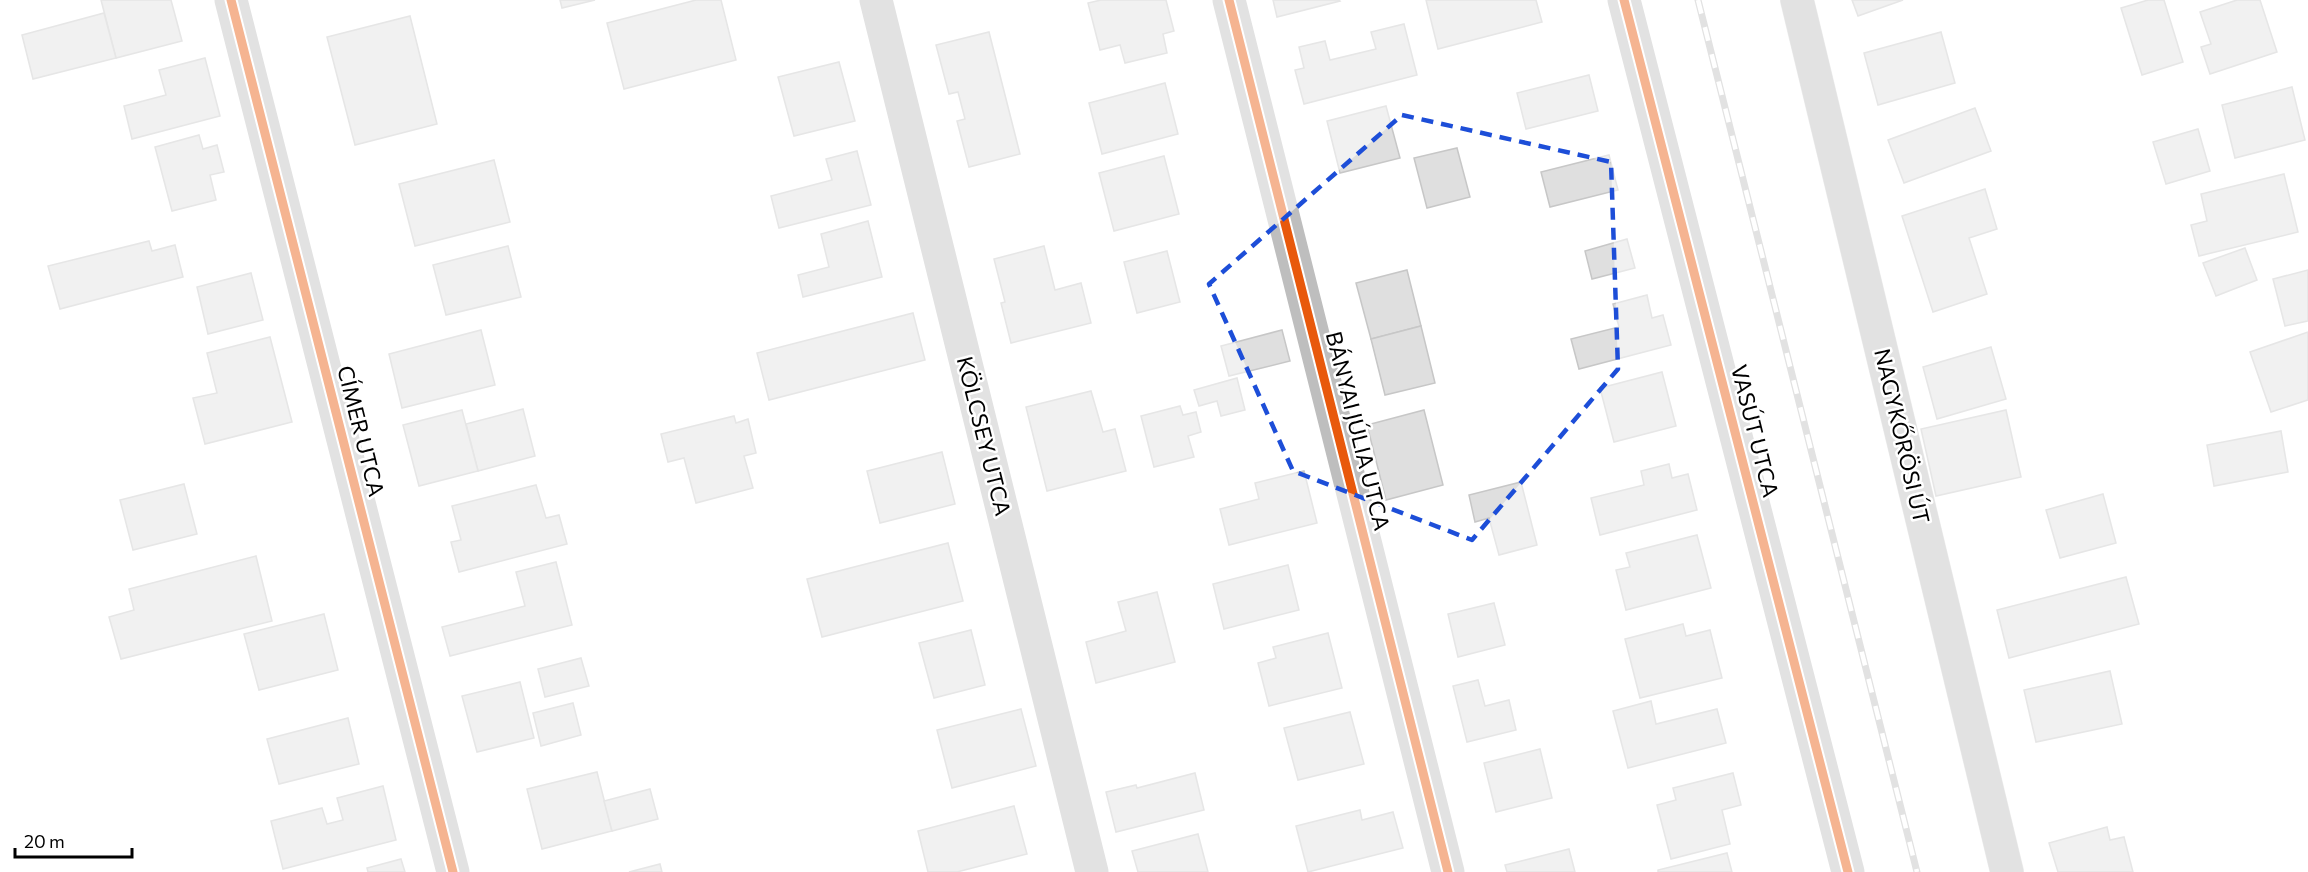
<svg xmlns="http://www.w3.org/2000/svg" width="2308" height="872" viewBox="0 0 2308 872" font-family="Commissioner,sans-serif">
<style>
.building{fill:#dfdfdf;stroke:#c7c7c7;stroke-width:1.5}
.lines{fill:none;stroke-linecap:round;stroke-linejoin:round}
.major-casing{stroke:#dbdbdb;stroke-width:34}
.minor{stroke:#bebebe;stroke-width:33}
.major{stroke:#bebebe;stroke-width:33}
.rail-casing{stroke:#bebebe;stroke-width:7}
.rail{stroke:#fff;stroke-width:4.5;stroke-dasharray:14;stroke-linecap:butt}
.cycleway-casing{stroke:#fff;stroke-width:13}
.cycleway{stroke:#e8590c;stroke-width:9}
.marked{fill:none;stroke:#1d4ed8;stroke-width:4.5;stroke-dasharray:12 8;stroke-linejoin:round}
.labels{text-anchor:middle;stroke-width:5;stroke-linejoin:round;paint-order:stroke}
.street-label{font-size:22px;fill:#000;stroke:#fff}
</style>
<rect width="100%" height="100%" fill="#fff"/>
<!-- building -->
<g class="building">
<polygon points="101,0 171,0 182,41 116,58"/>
<polygon points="560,0 595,0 562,8"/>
<polygon points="696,0 721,0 736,60 624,89 607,23"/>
<polygon points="1101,0 1166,0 1174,31 1163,34 1167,53 1125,63 1120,45 1100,50 1088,3"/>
<polygon points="1273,0 1339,0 1340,1 1277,17"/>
<polygon points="1426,0 1536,0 1542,22 1438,49"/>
<polygon points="1852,0 1903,0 1858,16"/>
<polygon points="2148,0 2164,0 2183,62 2142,75 2121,8"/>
<polygon points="2237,0 2260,0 2277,52 2210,74 2201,47 2211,44 2200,12"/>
<polygon points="104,13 116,58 33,79 22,35"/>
<polygon points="410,16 437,124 355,145 327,37"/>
<polygon points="1404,24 1417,75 1304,104 1295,70 1304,68 1299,47 1325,41 1330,60 1376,49 1371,32"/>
<polygon points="989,32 1020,154 969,167 957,121 965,119 958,92 949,94 936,45"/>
<polygon points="1941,32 1955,83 1878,105 1864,53"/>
<polygon points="205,58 220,116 132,139 124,106 166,95 159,70"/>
<polygon points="839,62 855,121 794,136 778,77"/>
<polygon points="1589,75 1598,111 1526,129 1517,93"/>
<polygon points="1165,83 1178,134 1102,154 1089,103"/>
<polygon points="2292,87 2305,140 2235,158 2222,105"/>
<polygon points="1386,106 1400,158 1340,173 1327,121"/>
<polygon points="1975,108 1991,151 1904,183 1888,140"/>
<polygon points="2198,129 2210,171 2166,184 2153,142"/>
<polygon points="199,135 203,149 217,145 224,172 210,175 216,200 172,211 155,147"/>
<polygon points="1457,148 1470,197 1427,208 1414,158"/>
<polygon points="857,151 871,205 779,228 771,196 832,180 826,159"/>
<polygon points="1609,155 1618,190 1550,207 1541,172"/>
<polygon points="1164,156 1179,214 1114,231 1099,173"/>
<polygon points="494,160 510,222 415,246 399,184"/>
<polygon points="2284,174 2298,232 2199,256 2191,225 2207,221 2201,194"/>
<polygon points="1985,189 1997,229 1969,238 1987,294 1933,312 1902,216"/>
<polygon points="868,221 882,277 803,297 798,275 829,267 821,234"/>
<polygon points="1627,239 1635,268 1592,279 1585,251"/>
<polygon points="149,241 152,251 175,245 183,277 60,309 48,266"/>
<polygon points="508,246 521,297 446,315 433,265"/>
<polygon points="1044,246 1055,290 1081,283 1091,323 1011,343 1001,303 1005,302 994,259"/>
<polygon points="2245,248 2257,280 2216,296 2203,263"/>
<polygon points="1167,251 1180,302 1137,313 1124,262"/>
<polygon points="1407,270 1421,326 1371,339 1356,283"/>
<polygon points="2308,270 2308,321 2285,326 2273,279"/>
<polygon points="251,273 263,320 208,334 197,287"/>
<polygon points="1647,295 1652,318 1663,315 1671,345 1579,369 1571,339 1619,327 1613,304"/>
<polygon points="913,313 925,360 769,400 757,353"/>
<polygon points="1421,326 1435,383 1385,395 1371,339"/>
<polygon points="481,330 495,385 402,408 389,354"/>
<polygon points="1282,330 1290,361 1229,376 1221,346"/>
<polygon points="2308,332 2308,400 2271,412 2250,352"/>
<polygon points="270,337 292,422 205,444 193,398 217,393 207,353"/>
<polygon points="1991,347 2006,399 1937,419 1923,367"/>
<polygon points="1662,372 1676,426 1614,442 1600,388"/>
<polygon points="1237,378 1245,410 1221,416 1217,401 1199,406 1194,390"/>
<polygon points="1091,391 1103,432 1115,429 1126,471 1047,491 1026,407"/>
<polygon points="1180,406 1183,415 1196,412 1201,432 1188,436 1194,457 1154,467 1141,416"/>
<polygon points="523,409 535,456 478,471 466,424"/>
<polygon points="462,410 478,471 419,486 403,425"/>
<polygon points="1424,410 1443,485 1386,500 1367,425"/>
<polygon points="2006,410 2021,477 1936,496 1921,429"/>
<polygon points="734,416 736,423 748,419 756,453 744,456 753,488 696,503 684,458 668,462 661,434"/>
<polygon points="2281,431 2288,472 2214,486 2207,445"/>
<polygon points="942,452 955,504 880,523 867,471"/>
<polygon points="1669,464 1672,478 1688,474 1697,510 1600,535 1591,498 1644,485 1641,471"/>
<polygon points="1304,471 1317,523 1229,545 1220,509 1259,499 1255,483"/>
<polygon points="1521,482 1537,545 1499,555 1489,518 1475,522 1469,495"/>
<polygon points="184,484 197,534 133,550 120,500"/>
<polygon points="536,485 546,518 559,515 567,544 459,572 451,542 461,540 452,506"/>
<polygon points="2103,494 2116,543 2060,558 2046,510"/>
<polygon points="1697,535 1711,588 1626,610 1616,570 1630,567 1626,553"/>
<polygon points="948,543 963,601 822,637 807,579"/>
<polygon points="256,556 272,621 121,659 109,617 134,610 129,589"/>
<polygon points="556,562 572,625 450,656 442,627 525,606 516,572"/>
<polygon points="1288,565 1299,610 1224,629 1213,584"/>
<polygon points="2126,577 2139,624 2009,658 1997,610"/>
<polygon points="1157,592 1175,662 1096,683 1086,642 1126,631 1118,602"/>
<polygon points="1494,603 1505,645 1458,657 1448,614"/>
<polygon points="324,614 338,670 259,690 244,634"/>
<polygon points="1683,624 1686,636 1710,630 1722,678 1640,698 1625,639"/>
<polygon points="971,630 985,685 934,698 919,643"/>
<polygon points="1328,633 1342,688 1269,706 1258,663 1276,658 1273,647"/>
<polygon points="581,658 589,686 545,697 538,669"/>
<polygon points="2110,671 2122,724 2036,742 2024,690"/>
<polygon points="1478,680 1485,706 1509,700 1516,730 1467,742 1453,686"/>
<polygon points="520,682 534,738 477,752 462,696"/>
<polygon points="1651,701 1656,724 1717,709 1726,743 1628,768 1613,711"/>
<polygon points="573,703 581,735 541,746 533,713"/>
<polygon points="1021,709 1036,766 952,788 937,730"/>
<polygon points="1350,712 1364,764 1298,780 1284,728"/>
<polygon points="348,718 359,764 279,784 267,739"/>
<polygon points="1540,749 1552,798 1496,812 1484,763"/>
<polygon points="597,772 612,831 542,849 527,789"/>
<polygon points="1195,773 1204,810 1116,832 1106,792 1136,785 1137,788"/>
<polygon points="1733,773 1741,805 1722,810 1730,844 1671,859 1657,805 1676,800 1673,788"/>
<polygon points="383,786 396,840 283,869 271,821 322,808 327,824 343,820 337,798"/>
<polygon points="650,789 658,819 612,831 604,801"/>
<polygon points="1014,806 1027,854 957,872 928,872 918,831"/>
<polygon points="1360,810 1362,820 1393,812 1403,848 1308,872 1296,826"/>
<polygon points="2107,827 2110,840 2124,837 2133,872 2058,872 2049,843"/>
<polygon points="1198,834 1208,872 1138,872 1132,851"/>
<polygon points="1569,849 1575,872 1507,872 1505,865"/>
<polygon points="1727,853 1732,872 1658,872 1658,870"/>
<polygon points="401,859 405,872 368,872 367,868"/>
<polygon points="660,864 662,872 629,872"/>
</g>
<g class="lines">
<defs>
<polyline id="major" points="1797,0 2007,872"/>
</defs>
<!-- major casing -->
<use href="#major" class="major-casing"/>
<!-- minor -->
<g class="minor">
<polyline points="231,0 453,872"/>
<polyline points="876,0 1092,872"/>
<polyline points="1229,0 1448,872"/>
<polyline points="1624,0 1848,872"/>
</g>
<!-- major -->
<use href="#major" class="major"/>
<defs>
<polyline id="rail" points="1698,0 1917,872"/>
</defs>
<!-- rail casing -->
<use href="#rail" class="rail-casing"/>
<!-- rail -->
<use href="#rail" class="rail"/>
<defs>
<g id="cycleway">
<polyline points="231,0 453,872"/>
<polyline points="1229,0 1448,872"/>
<polyline points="1624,0 1848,872"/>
</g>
</defs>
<!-- cycleway casing -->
<use href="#cycleway" class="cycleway-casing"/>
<!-- cycleway -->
<use href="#cycleway" class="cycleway"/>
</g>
<!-- marked area -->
<path d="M0 0H2308V872H0ZM1402,115L1611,162L1618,369L1472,540L1293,471L1209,284Z" fill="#fff" fill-opacity=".55" fill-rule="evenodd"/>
<path class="marked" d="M1402,115L1611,162L1618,369L1472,540L1293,471L1209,284Z"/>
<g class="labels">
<!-- street labels -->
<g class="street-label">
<text transform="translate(361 431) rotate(76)" y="8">CÍMER UTCA</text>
<text transform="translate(1358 431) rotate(76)" y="8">BÁNYAI JÚLIA UTCA</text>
<text transform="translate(1755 431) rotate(76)" y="8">VASÚT UTCA</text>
<text transform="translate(984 436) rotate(76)" y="8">KÖLCSEY UTCA</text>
<text transform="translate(1902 436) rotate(77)" y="8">NAGYKŐRÖSI ÚT</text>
</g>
</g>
<!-- scale -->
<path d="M15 848v9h117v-9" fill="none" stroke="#000000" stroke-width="3"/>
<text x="24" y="848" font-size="18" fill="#000000" stroke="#ffffff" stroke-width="4.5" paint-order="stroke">20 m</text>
</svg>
